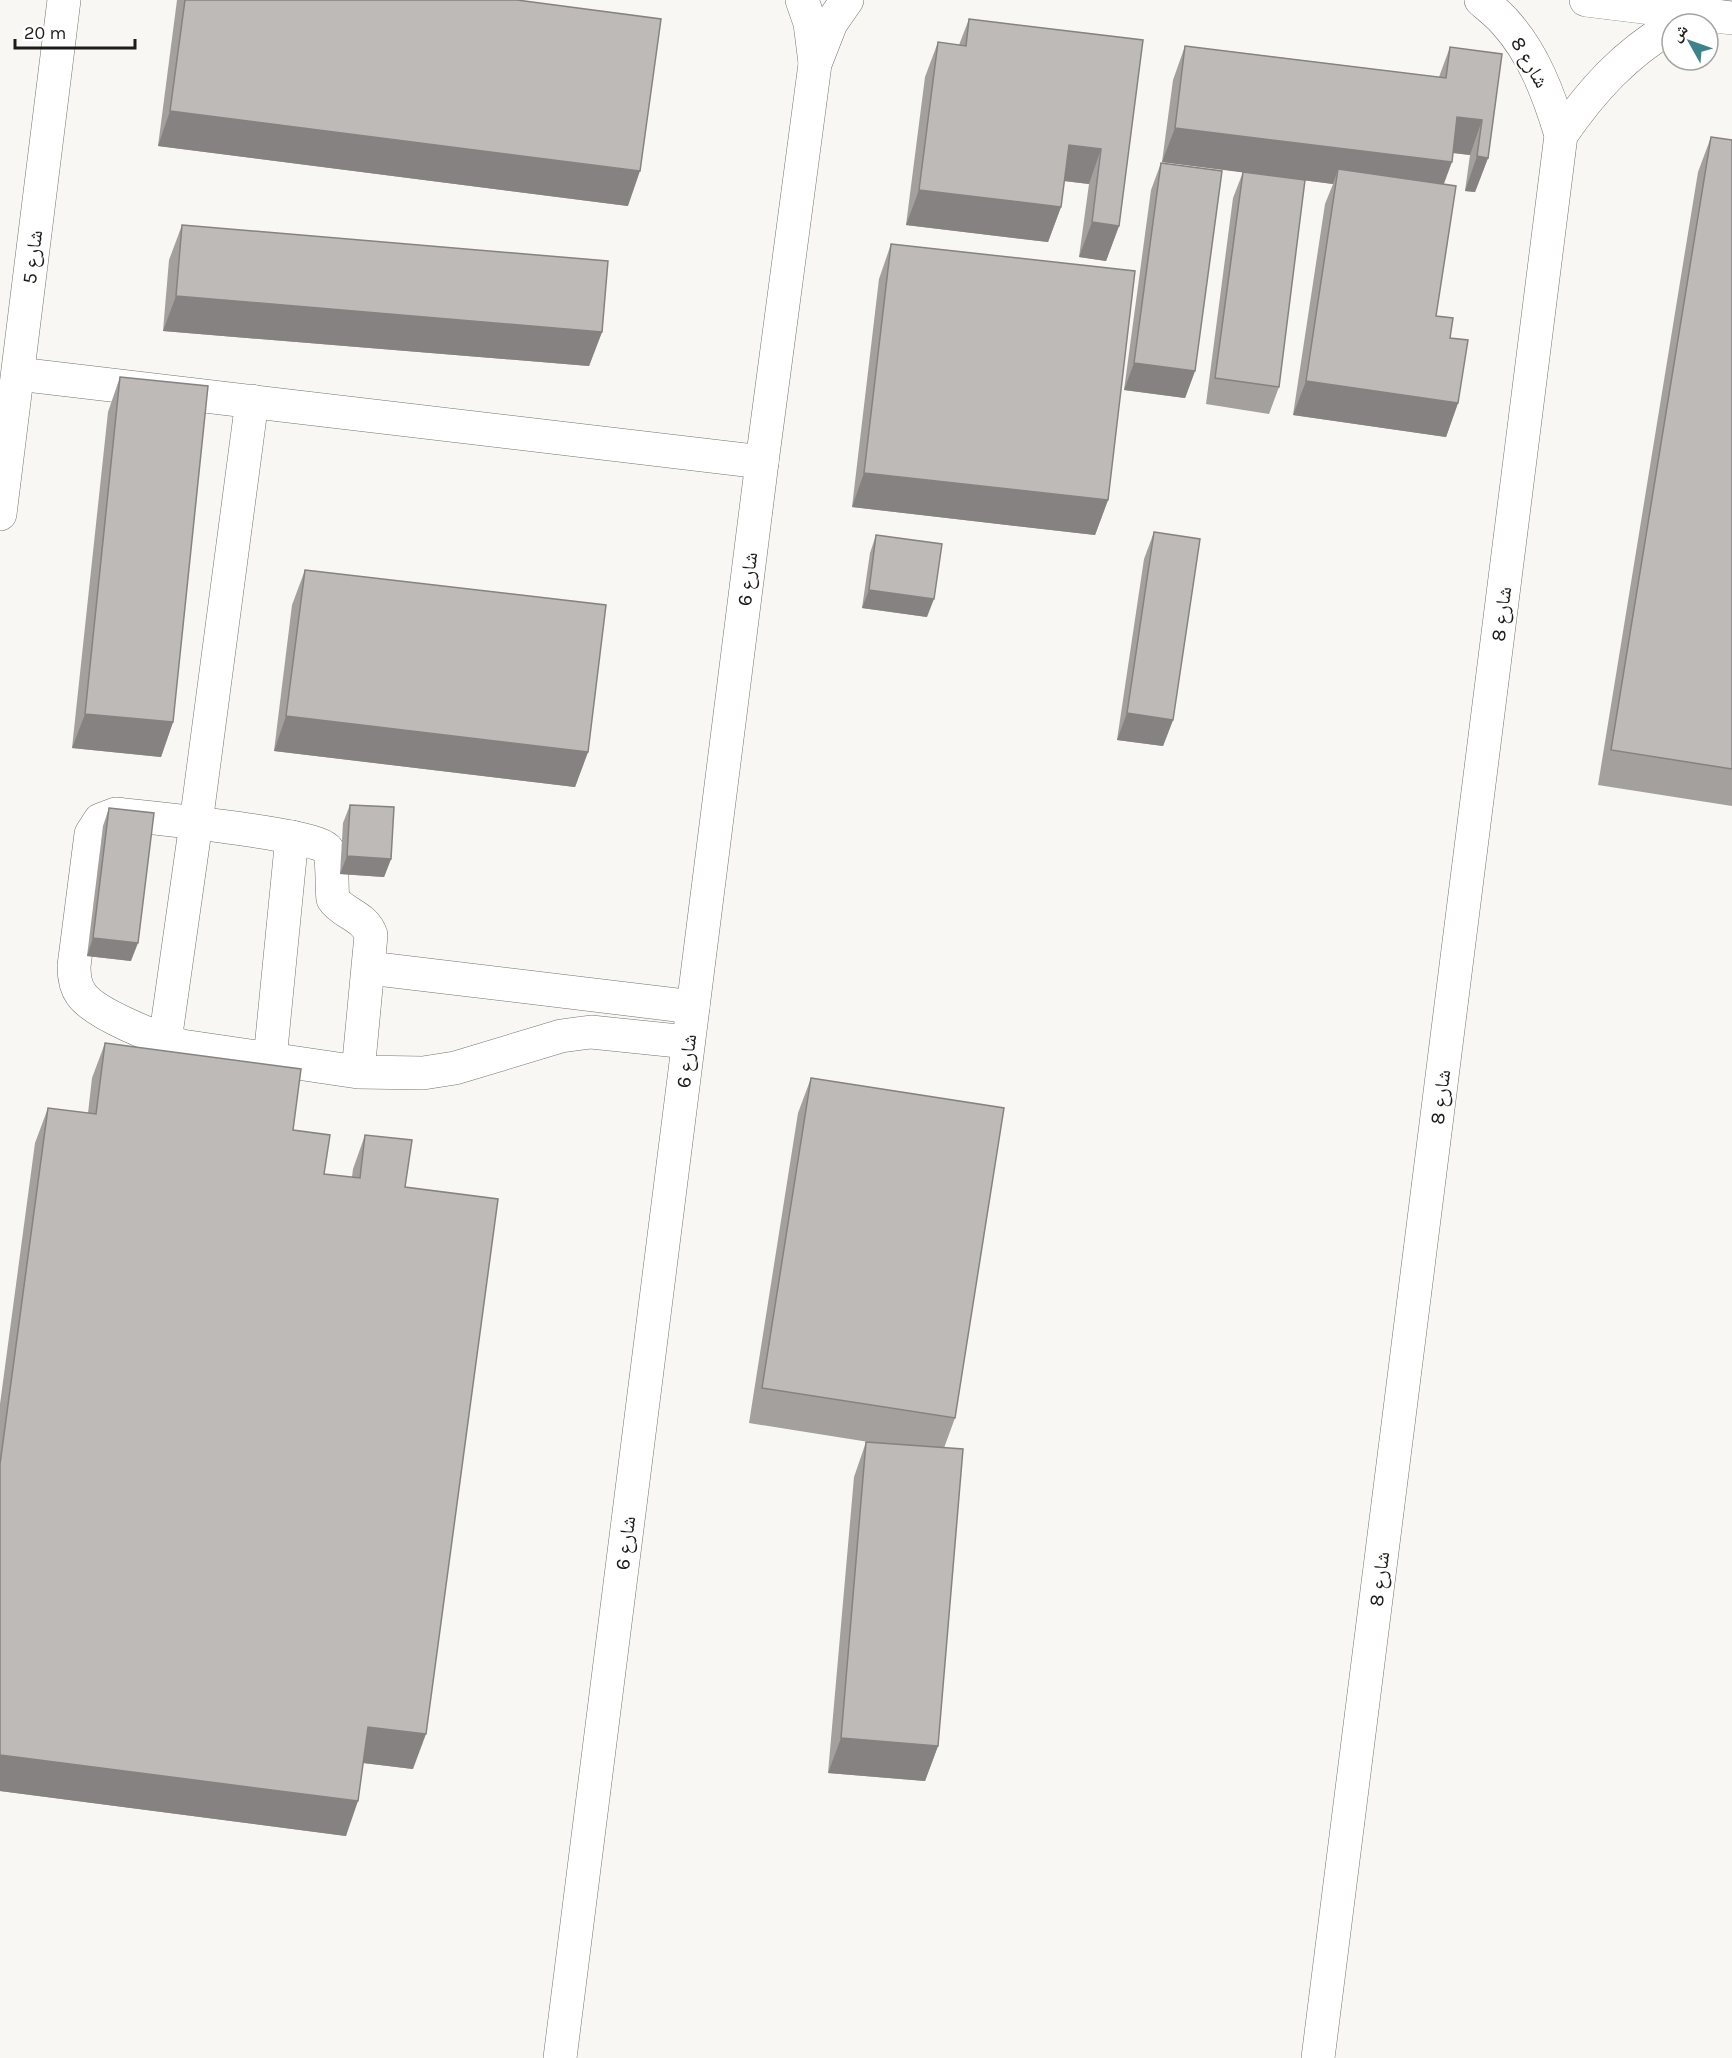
<svg xmlns="http://www.w3.org/2000/svg" width="1732" height="2058" viewBox="0 0 1732 2058" font-family="Karla,'Noto Naskh Arabic',sans-serif">
<style>
.lines{fill:none;stroke-linecap:round;stroke-linejoin:round}
.minor-casing{stroke:#74736f;stroke-width:34}
.minor{stroke:#fff;stroke-width:33}
.wall{fill:#a3a09e}
.shaded-wall{fill:#858281}
.building{fill:#bebab8;stroke:#858281;stroke-width:1.5}
.labels{text-anchor:middle;stroke-width:4.5;stroke-linejoin:round;paint-order:stroke}
.street-label{font-size:20px;fill:#1c1c1a;stroke:#fff}
</style>
<rect width="100%" height="100%" fill="#f8f7f3"/>
<g class="lines">
<defs>
<g id="minor">
<polyline points="802,0 810,23 815,63"/>
<polyline points="1586,0 1732,18"/>
<path d="M1561,135C1593,89 1624,55 1672,26"/>
<polyline points="18,374 762,462"/>
<polyline points="0,514 64,0"/>
<polyline points="369,968 693,1007"/>
<polyline points="165,1041 196,823 252,401"/>
<polyline points="270,1059 292,837"/>
<path d="M358,1072L371,935C365,916 343,914 333,899C331,887 334,858 327,849C317,834 144,817 116,814L100,820L91,834L74,966C74,976 75,986 81,994C94,1014 157,1038 182,1046L358,1072L423,1073L455,1068L561,1036L591,1032L688,1042"/>
<polyline points="560,2058 762,462 815,64 831,23 847,0"/>
<path d="M1318,2058L1561,135C1549,95 1534,54 1505,22C1498,14 1489,7 1481,0"/>
</g>
</defs>
<!-- minor casing -->
<use href="#minor" class="minor-casing"/>
<!-- minor -->
<use href="#minor" class="minor"/>
</g>
<!-- wall -->
<g class="wall">
<polygon points="177,0 517,0 628,206 158,146"/>
<polygon points="969,19 1143,40 1119,226 1106,261 1079,257 1089,184 1064,181 1061,207 1048,242 906,225 925,77 938,42 959,45"/>
<polygon points="1185,46 1439,77 1450,47 1502,54 1488,158 1475,192 1465,191 1470,155 1453,153 1443,184 1436,316 1450,338 1458,403 1446,437 1293,415 1325,204 1333,184 1296,179 1279,387 1269,414 1206,404 1233,198 1243,172 1162,162 1173,80"/>
<polygon points="1711,137 1732,140 1732,806 1598,785 1698,172"/>
<polygon points="1161,163 1195,371 1185,398 1124,390 1151,190"/>
<polygon points="182,225 602,332 589,366 163,331 169,260"/>
<polygon points="891,244 1108,500 1095,535 852,507 879,279"/>
<polygon points="120,377 173,722 161,757 72,748 108,412"/>
<polygon points="1154,532 1173,720 1163,746 1117,740 1144,559"/>
<polygon points="876,535 927,617 862,608 870,553"/>
<polygon points="305,570 588,752 575,787 274,751 292,605"/>
<polygon points="350,805 391,859 384,877 340,874 343,823"/>
<polygon points="109,808 131,961 87,956 103,826"/>
<polygon points="105,1043 293,1130 324,1174 352,1177 353,1169 365,1135 405,1187 413,1769 363,1763 346,1836 0,1791 0,1404 35,1143 48,1108 88,1113 92,1078"/>
<polygon points="811,1078 955,1418 944,1448 938,1746 925,1781 828,1773 854,1477 866,1442 875,1443 749,1423 798,1113"/>
</g>
<!-- shaded-wall -->
<g class="shaded-wall">
<polygon points="170,111 640,171 628,206 158,146"/>
<polygon points="1457,117 1482,120 1470,155 1445,152"/>
<polygon points="1175,128 1452,162 1439,197 1338,169 1333,184 1162,162"/>
<polygon points="1069,145 1101,149 1089,184 1056,180"/>
<polygon points="1477,156 1488,158 1475,192 1465,191"/>
<polygon points="919,190 1061,207 1048,242 906,225"/>
<polygon points="1092,222 1119,226 1106,261 1079,257"/>
<polygon points="176,296 602,332 589,366 163,331"/>
<polygon points="1134,363 1195,371 1185,398 1124,390"/>
<polygon points="1306,381 1458,403 1446,437 1293,415"/>
<polygon points="864,473 1108,500 1095,535 852,507"/>
<polygon points="869,590 934,599 927,617 862,608"/>
<polygon points="1127,713 1173,720 1163,746 1117,740"/>
<polygon points="85,714 173,722 161,757 72,748"/>
<polygon points="286,716 588,752 575,787 274,751"/>
<polygon points="347,856 391,859 384,877 340,874"/>
<polygon points="93,938 138,943 131,961 87,956"/>
<polygon points="368,1727 426,1734 413,1769 355,1762"/>
<polygon points="841,1738 938,1746 925,1781 828,1773"/>
<polygon points="0,1755 358,1801 346,1836 0,1791"/>
</g>
<!-- building -->
<g class="building">
<polygon points="185,0 517,0 661,19 640,171 170,111"/>
<polygon points="969,19 1143,40 1119,226 1092,222 1101,149 1069,145 1061,207 919,190 938,42 966,46"/>
<polygon points="1185,46 1446,78 1450,47 1502,54 1488,158 1477,156 1482,120 1457,117 1452,162 1175,128"/>
<polygon points="1711,137 1732,140 1732,769 1611,750"/>
<polygon points="1161,163 1222,171 1195,371 1134,363"/>
<polygon points="1338,169 1456,186 1436,316 1453,318 1450,338 1468,340 1458,403 1306,381"/>
<polygon points="1243,172 1305,180 1279,387 1215,378"/>
<polygon points="182,225 608,261 602,332 176,296"/>
<polygon points="891,244 1135,271 1108,500 864,473"/>
<polygon points="120,377 208,386 173,722 85,714"/>
<polygon points="1154,532 1200,539 1173,720 1127,713"/>
<polygon points="876,535 942,544 934,599 869,590"/>
<polygon points="305,570 606,605 588,752 286,716"/>
<polygon points="350,805 394,807 391,859 347,856"/>
<polygon points="109,808 154,813 138,943 93,938"/>
<polygon points="105,1043 301,1069 293,1130 330,1135 324,1174 360,1178 365,1135 412,1140 405,1187 498,1199 426,1734 368,1727 358,1801 0,1755 0,1464 48,1108 96,1114"/>
<polygon points="811,1078 1004,1108 955,1418 762,1388"/>
<polygon points="866,1442 963,1449 938,1746 841,1738"/>
</g>
<g class="labels">
<!-- street labels -->
<g class="street-label">
<text transform="translate(1530 62) rotate(60)" y="7">شارع 8</text>
<text transform="translate(32 257) rotate(-83)" y="7">شارع 5</text>
<text transform="translate(747 579) rotate(-83)" y="7">شارع 6</text>
<text transform="translate(1501 614) rotate(-83)" y="7">شارع 8</text>
<text transform="translate(686 1061) rotate(-83)" y="7">شارع 6</text>
<text transform="translate(1440 1097) rotate(-83)" y="7">شارع 8</text>
<text transform="translate(625 1543) rotate(-83)" y="7">شارع 6</text>
<text transform="translate(1379 1579) rotate(-83)" y="7">شارع 8</text>
</g>
</g>
<!-- north arrow -->
<g transform="translate(1690 42) rotate(310)"><circle r="28" fill="#ffffff" stroke="#a4a4a3" stroke-width="1.5"/>
<path d="M0-4.5L10 22L0 15L-10 22Z" fill="#3c838b"/>
<text y="-9" font-size="16" font-weight="bold" text-anchor="middle" fill="#1c1c1a">ش</text>
</g>
<!-- scale -->
<path d="M15 39v9h120v-9" fill="none" stroke="#1c1c1a" stroke-width="3"/>
<text x="24" y="39" font-size="18" fill="#1c1c1a" stroke="#ffffff" stroke-width="4.5" paint-order="stroke">20 m</text>
</svg>
